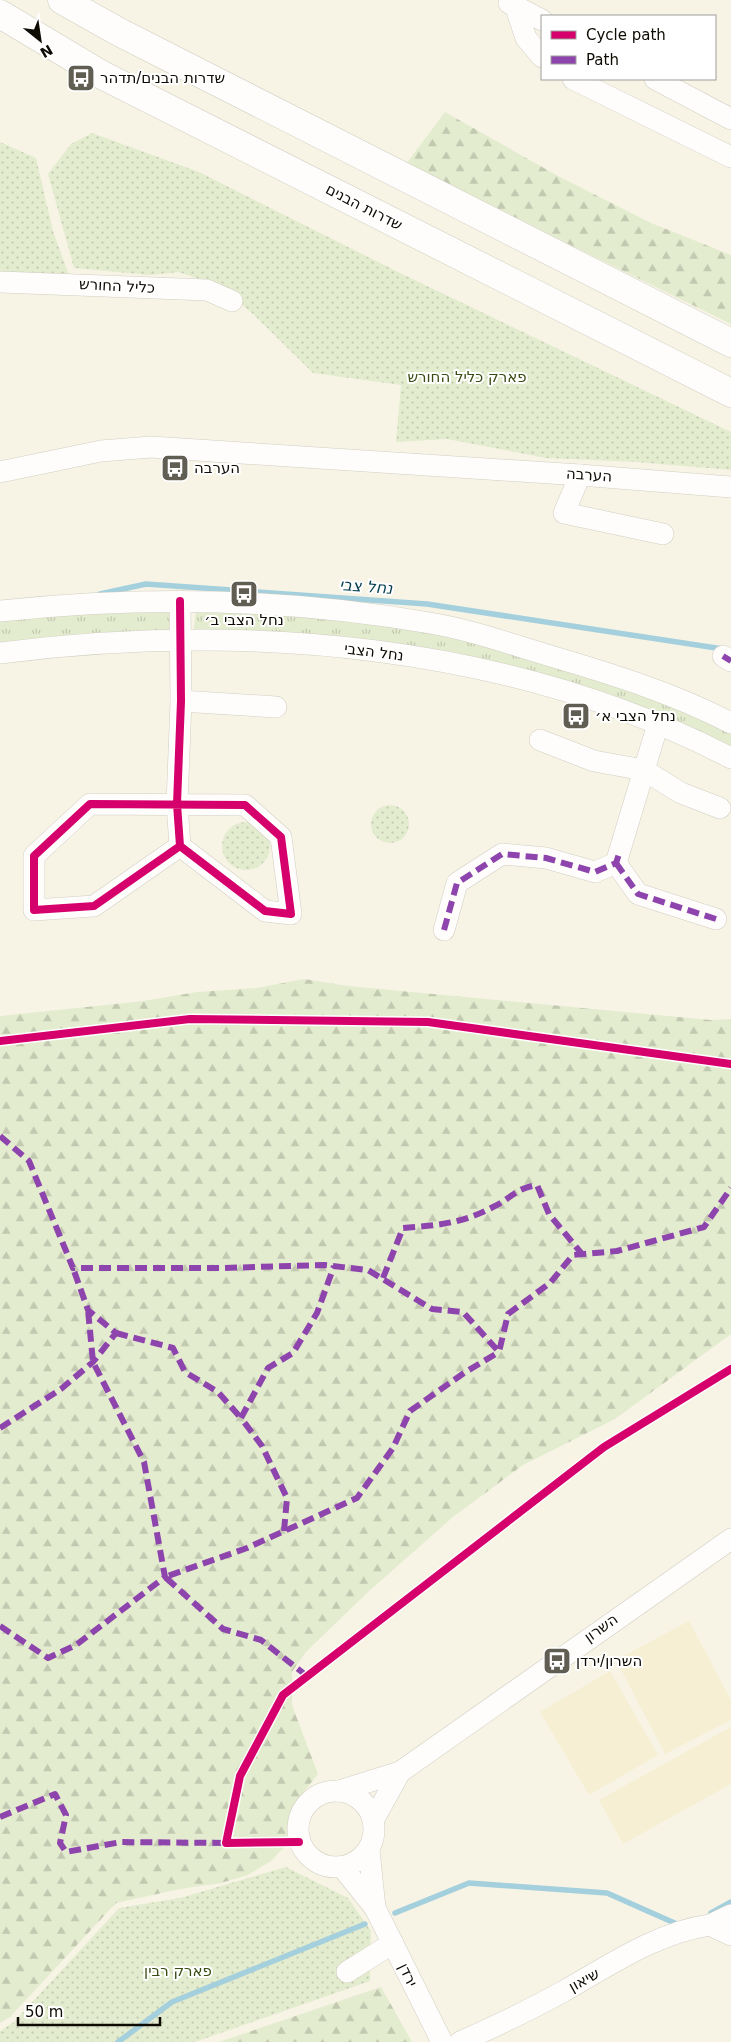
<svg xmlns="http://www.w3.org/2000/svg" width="731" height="2042" viewBox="0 0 731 2042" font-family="'DejaVu Sans','Noto Sans Hebrew',sans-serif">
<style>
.built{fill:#f6efd3}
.grass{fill:url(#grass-tufts)}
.forest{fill:url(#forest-firs)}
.park{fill:url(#park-dots)}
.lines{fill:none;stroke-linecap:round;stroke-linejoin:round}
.stream{stroke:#a4cfdd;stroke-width:5.5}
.minor-casing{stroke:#d1cec2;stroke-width:22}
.major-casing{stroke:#d1cec2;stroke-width:29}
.minor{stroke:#fefdfb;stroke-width:21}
.major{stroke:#fefdfb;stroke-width:28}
.quiet{stroke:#8e44ad;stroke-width:6;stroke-dasharray:12 6;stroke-linecap:butt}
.cycleway-casing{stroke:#fff;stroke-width:11}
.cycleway{stroke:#d6006c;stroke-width:8}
.labels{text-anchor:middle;stroke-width:4;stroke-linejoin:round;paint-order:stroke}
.poi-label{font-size:15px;fill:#0e0b03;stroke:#fff;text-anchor:start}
.street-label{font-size:15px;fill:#0e0b03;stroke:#fff}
.park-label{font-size:15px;fill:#3a4c14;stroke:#fff}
.water-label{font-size:16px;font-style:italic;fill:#043e50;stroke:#fff}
</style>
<defs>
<pattern id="grass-tufts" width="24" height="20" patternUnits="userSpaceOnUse" patternTransform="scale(1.25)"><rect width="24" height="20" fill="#e4eccf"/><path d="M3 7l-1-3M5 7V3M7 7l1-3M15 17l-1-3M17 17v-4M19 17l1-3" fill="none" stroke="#c2c9b0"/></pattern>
<pattern id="forest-firs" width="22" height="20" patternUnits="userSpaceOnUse" patternTransform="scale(1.25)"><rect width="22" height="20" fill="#e4eccf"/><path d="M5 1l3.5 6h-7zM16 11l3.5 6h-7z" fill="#c2c9b0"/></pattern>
<pattern id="park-dots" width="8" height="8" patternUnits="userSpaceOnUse" patternTransform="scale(1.25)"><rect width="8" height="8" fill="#e4eccf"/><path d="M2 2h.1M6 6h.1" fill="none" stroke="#c2c9b0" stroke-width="1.8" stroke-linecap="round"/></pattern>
</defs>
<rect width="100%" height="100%" fill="#f7f4e6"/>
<!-- built -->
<g class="built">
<polygon points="689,1621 731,1700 731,1720 665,1754 616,1660"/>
<polygon points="610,1671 658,1755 589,1795 540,1712"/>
<polygon points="731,1727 731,1784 623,1844 599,1800"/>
</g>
<!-- grass -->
<g class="grass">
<polygon points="197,603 430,625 731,726 731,755 571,690 193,635"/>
<polygon points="171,604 171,635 0,649 0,614"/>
</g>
<!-- forest -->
<g class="forest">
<polygon points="445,112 558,176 651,223 731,255 731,324 406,164"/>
<path d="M304,979L348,986L711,1020L731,1019V1334L615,1419L523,1465L453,1517L368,1592L306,1652L292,1672V1705L318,1774C301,1796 282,1814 288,1843L271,1861L248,1875L221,1883L180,1889L116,1903L10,2017L0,2023V1016L144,1001L197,992L257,988Z"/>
<polygon points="381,1987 412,2042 219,2042"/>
</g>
<!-- park -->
<g class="park">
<polygon points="92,133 199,172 398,272 731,432 731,470 636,462 546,458 447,439 396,442 401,385 313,373 253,314 221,287 179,272 150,275 74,268 48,174 71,144"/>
<polygon points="0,142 36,158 53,231 69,275 0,272"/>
<circle cx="390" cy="824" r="19"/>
<circle cx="246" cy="846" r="24"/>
<polygon points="286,1867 348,1898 371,1931 370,1981 195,2042 0,2042 0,2031 14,2022 119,1908 180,1898"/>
</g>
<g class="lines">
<!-- stream -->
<g class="stream">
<polyline points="100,594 146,584 427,604 723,649"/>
<polyline points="395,1913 469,1883 607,1893 679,1925"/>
<polyline points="711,1913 731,1902"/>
<polyline points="118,2042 172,2002 365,1924"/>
</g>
<defs>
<g id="minor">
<polyline points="509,3 542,20"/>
<polyline points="515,5 526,38 542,57"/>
<polyline points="573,79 731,157"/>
<polyline points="655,79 731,119"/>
<polyline points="0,282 207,290 232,301"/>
<polyline points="0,472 101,451 151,447 580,475 731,487"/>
<polyline points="580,475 564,513 663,534"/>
<path d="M0,611C143,596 288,598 430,623C472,630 513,645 554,657C615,675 675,694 731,723"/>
<path d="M0,653C245,622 509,643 731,758"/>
<polyline points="723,656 731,661"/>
<polyline points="181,701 276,707"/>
<polyline points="540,740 594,761 644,770 681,793 720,808"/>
<polyline points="180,846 94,906 34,910 34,856 90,804 245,805 281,837 291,914 265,911 180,846 177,804 181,701 180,601"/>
<polyline points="616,863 638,894 716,919"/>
<polyline points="444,930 457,883 502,854 546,858 595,872 616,863 658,724"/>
<circle cx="336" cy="1829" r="38"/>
<polyline points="339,1791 400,1772 731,1539"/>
<polyline points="374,1819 400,1772"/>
<polyline points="369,1850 375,1908"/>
<polyline points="342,1867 375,1908 442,2042"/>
<polyline points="731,1915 710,1925 731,1935"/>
<polyline points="347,1972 393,1943"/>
<path d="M460,2042C496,2026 530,2010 564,1991C610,1965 658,1932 710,1925"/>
</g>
<g id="major">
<polyline points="62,0 119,32 731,343"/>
<polyline points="0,14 102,75 731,393"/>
</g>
</defs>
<!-- minor casing -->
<use href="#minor" class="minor-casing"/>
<!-- major casing -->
<use href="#major" class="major-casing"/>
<!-- minor -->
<use href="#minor" class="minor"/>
<!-- major -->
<use href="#major" class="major"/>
<!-- quiet -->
<g class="quiet">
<polyline points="723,656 731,661"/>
<polyline points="616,863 638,894 716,919"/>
<polyline points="444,930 457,883 502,854 546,858 595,872 616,863 619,854"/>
<polyline points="0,1136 29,1161 73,1268 223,1268 324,1265 368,1270 432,1309 463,1312 499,1352 508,1314 550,1283 573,1255 617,1251 704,1227 731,1188"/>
<path d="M383,1278L403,1228C438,1225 461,1224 493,1207C512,1198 514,1189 537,1185L549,1214L582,1254"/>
<polyline points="116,1333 173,1348 185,1372 218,1392 241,1418"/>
<polyline points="0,1428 61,1389 93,1362 116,1333 88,1310 73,1268"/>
<polyline points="284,1531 287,1498 262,1446 241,1418 268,1368 293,1353 317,1313 334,1266"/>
<polyline points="0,1626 48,1658 76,1645 165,1577 144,1462 93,1362 88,1310"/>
<polyline points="307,1676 261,1640 223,1629 165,1577 247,1548 357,1498 393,1448 410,1411 464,1373 499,1352"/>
<polyline points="0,1817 55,1794 66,1815 60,1843 66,1852 121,1842 226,1843"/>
</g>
<defs>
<g id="cycleway">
<polyline points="180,846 94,906 34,910 34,856 90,804 245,805 281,837 291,914 265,911 180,846 177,804 181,701 180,601"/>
<polyline points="0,1041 190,1019 428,1022 731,1064"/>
<polyline points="299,1842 226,1843 240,1776 283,1695 604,1447 731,1369"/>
</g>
</defs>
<!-- cycleway casing -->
<use href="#cycleway" class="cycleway-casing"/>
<!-- cycleway -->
<use href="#cycleway" class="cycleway"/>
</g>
<!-- icons -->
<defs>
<symbol id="bus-square" viewBox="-11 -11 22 22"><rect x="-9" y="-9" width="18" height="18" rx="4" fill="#605d52" stroke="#fff"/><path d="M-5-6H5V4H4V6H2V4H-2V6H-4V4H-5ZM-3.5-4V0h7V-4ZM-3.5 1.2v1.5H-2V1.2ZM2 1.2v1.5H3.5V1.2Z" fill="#fff"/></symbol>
</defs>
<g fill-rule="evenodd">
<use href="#bus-square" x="65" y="62" width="32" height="32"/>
<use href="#bus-square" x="159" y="452" width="32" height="32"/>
<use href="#bus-square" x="228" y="578" width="32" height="32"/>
<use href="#bus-square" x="560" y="700" width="32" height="32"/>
<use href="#bus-square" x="541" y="1645" width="32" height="32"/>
</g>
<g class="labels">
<!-- poi labels -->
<g class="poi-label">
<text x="100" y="83">שדרות הבנים/תדהר</text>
<text x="194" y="473">הערבה</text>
<text x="244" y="625" text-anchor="middle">נחל הצבי ב׳</text>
<text x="595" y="721">נחל הצבי א׳</text>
<text x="576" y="1666">השרון/ירדן</text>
</g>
<!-- street labels -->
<g class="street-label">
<text transform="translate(364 207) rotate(27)" y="5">שדרות הבנים</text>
<text transform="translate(117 286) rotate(3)" y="5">כליל החורש</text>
<text transform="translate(589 475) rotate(4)" y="5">הערבה</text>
<text transform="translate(374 652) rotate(7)" y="5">נחל הצבי</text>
<text transform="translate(601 1628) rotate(-35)" y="5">השרון</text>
<text transform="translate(408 1975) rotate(64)" y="5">ירדן</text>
<text transform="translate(584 1980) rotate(-29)" y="5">שיאון</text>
</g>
<!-- park labels -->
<g class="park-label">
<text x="467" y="382">פארק כליל החורש</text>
<text x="178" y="1976">פארק רבין</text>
</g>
<!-- water labels -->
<g class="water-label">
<text transform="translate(366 586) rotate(4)" y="6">נחל צבי</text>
</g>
</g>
<!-- legend -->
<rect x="541" y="15" width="175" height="65" fill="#ffffff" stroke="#9f9d9a"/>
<rect x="551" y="31" width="25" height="8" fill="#d6006c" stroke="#9f9d9a"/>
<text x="586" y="40" font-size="15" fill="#0e0b03">Cycle path</text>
<rect x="551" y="56" width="25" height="8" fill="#8e44ad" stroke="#9f9d9a"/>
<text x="586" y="65" font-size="15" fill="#0e0b03">Path</text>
<!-- north arrow -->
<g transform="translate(40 40) rotate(150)" stroke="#ffffff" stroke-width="4" paint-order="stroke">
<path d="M0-4L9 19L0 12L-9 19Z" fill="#0e0b03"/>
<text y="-8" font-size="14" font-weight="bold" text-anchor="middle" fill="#0e0b03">N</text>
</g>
<!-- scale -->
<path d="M18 2017v8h142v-8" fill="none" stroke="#0e0b03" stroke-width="2.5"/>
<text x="25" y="2017" font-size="15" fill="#0e0b03" stroke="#ffffff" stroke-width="4" paint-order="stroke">50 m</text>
</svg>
